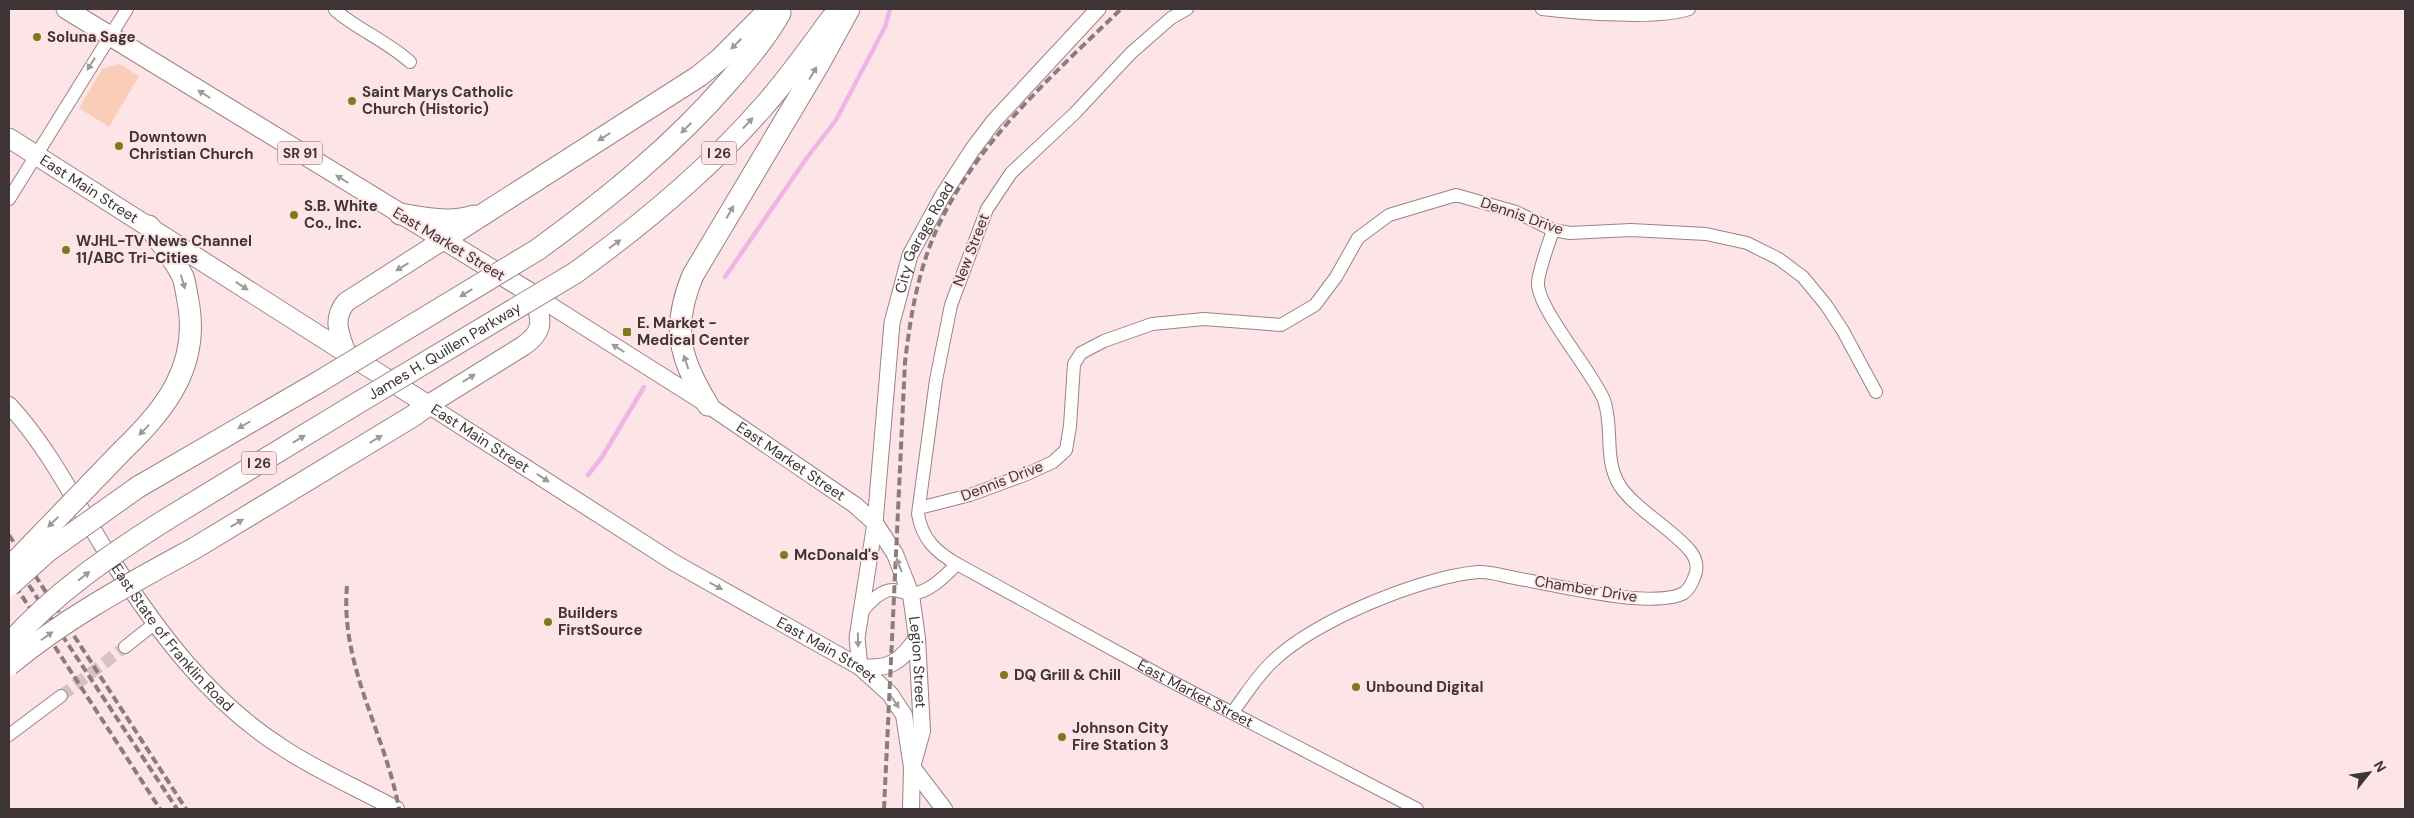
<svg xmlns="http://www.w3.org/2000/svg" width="2414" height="818" viewBox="0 0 2414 818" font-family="'DM Sans',sans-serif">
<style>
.green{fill:#facdb9}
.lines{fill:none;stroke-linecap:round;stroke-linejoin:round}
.stream{stroke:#efb5e7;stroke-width:4.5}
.minor-tunnel{stroke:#d6c1c3;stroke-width:12;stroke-dasharray:12 6;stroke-linecap:butt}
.minor-casing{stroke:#9c8286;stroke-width:14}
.tertiary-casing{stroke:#9c8286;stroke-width:17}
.secondary-casing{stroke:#9c8286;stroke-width:18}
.primary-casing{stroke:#9c8286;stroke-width:21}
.motorway-casing{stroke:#9c8286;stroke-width:23}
.minor{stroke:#fff;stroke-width:12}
.tertiary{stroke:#fff;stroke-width:15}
.secondary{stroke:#fff;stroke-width:16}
.primary{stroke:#fff;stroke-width:19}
.motorway{stroke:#fff;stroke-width:21}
.rail{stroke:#8c7c7e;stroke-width:4;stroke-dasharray:8 4;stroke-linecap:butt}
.motorway-bridge-casing{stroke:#9c8286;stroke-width:23;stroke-linecap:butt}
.motorway-bridge{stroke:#fff;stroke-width:21}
.oneway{fill:#9f9a9a}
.poi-dot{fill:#81771b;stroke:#fce4e7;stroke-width:2}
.labels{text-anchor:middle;stroke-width:4;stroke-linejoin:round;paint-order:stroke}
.shield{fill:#fce4e7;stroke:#78696a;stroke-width:1}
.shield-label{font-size:14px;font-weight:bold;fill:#3f3435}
.poi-label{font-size:15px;font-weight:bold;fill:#3f3435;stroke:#fce4e7;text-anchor:start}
.street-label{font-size:15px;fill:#3f3435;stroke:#fce4e7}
</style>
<rect width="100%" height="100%" fill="#fce4e7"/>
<!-- green -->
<polygon class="green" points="120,64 139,76 109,127 79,108 103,68"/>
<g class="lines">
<!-- stream -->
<g class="stream">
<polyline points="725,277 806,159 836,120 885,27 890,9"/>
<polyline points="588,475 602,457 644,387"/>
</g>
<!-- minor-tunnel -->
<polyline class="minor-tunnel" points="61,696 125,647"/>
<defs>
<g id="minor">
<path id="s1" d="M1187,9L1171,18L1131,53L1075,113L1011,173L987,209L951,305L936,380L918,514C922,539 936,552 957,564L1163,677L1417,809"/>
<path d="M1542,9C1577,13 1658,20 1689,9"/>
<path d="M335,10C358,30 387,41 410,62"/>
<polyline points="9,199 127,9"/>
<polyline points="919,508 970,495 1027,474 1053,462 1066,450 1070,426 1074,364 1081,353 1104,341 1152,324 1204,319 1281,325 1315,305 1336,277 1358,238 1389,215 1456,195 1516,212 1553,230 1570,233 1631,230 1706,234 1747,243 1779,259 1803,277 1826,305 1843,331 1876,392"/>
<path d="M859,615C868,605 879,590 893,590C900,590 906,595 912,594C930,592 945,576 957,564"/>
<polyline points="125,647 154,624"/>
<path d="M1232,713C1245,696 1256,677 1272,662C1314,621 1420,577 1478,572C1490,571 1503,576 1515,578C1551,584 1653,610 1684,593C1688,590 1692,583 1694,578C1698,570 1697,560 1691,552C1674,530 1636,510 1620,486C1603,459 1614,428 1604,400C1592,371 1537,308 1538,283C1538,272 1549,243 1553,230"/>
<polyline points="9,735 61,696"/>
</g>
<g id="tertiary">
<path id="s2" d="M860,667L857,638L875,523L892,323L910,255L943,195L972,150L994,121L1098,9"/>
</g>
<g id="secondary">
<path id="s3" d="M534,295L708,405L855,505L875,523L895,554L911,595L917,638L922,731L912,767L911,809"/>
<path id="s4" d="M9,405C51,450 78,508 111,559C158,632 209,701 283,748C318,771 359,789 396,809"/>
<path id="s5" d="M428,405L673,562L860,667L890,694L904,715L912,767L944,809"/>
<path d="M860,667C889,670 901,662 917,638"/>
</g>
<g id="primary">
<path id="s6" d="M9,138L428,405L523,346C546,330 541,320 534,295L66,9"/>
<path d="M346,353C339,333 332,319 346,302L443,240"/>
</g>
<g id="motorway">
<path d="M400,214C424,218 450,224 474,216"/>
<polyline points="443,240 699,76 720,59 770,9"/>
<path d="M537,250C607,199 673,146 729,81C747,60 767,37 780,13"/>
<path d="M575,273C643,224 708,170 763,107C788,79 809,49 831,19"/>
<path d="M708,405C679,358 671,327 693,275L820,62L849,9"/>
<path d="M124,449C165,410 198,367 189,307C187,297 186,286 183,277C174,258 160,242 149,226"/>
<polyline points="138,487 317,383"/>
<polyline points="167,519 351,407"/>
<polyline points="195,548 413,416 428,405"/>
</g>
</defs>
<!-- minor casing -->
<use href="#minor" class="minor-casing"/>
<!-- tertiary casing -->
<use href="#tertiary" class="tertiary-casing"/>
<!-- secondary casing -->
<use href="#secondary" class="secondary-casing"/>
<!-- primary casing -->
<use href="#primary" class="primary-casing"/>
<!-- motorway casing -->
<use href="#motorway" class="motorway-casing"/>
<!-- minor -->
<use href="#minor" class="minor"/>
<!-- tertiary -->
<use href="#tertiary" class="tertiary"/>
<!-- secondary -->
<use href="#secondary" class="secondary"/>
<!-- primary -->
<use href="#primary" class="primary"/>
<!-- motorway -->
<use href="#motorway" class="motorway"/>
<!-- rail -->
<g class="rail">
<polyline points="9,535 186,809"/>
<polyline points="9,555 177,809"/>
<polyline points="9,576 160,809"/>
<path d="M347,586C340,666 385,732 399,809"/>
<path d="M884,809L905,362C910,321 916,282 931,243C968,149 1050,78 1121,9"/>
</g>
<defs>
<g id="motorway-bridge">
<polyline points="317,383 537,250"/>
<path id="s7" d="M351,407L575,273"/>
<polyline points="9,568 124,449"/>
<polyline points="9,586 48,551 138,487"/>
<path d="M9,644C54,593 110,555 167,519"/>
<path d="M9,665C65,618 131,583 195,548"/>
</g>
</defs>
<!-- motorway-bridge casing -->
<use href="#motorway-bridge" class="motorway-bridge-casing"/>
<!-- motorway-bridge -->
<use href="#motorway-bridge" class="motorway-bridge"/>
</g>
<!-- one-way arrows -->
<defs><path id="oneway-solid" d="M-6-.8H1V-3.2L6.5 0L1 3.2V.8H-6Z" transform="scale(1.25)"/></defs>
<g class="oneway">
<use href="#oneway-solid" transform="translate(736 44) rotate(136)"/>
<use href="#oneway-solid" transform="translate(91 64) rotate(122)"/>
<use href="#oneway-solid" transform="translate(813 73) rotate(-59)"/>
<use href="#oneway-solid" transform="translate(204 94) rotate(-148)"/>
<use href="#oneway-solid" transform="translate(748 123) rotate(-47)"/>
<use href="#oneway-solid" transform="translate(686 128) rotate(135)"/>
<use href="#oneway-solid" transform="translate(604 137) rotate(148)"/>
<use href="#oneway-solid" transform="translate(342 179) rotate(-148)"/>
<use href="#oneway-solid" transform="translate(730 212) rotate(-60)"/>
<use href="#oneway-solid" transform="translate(615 244) rotate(-36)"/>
<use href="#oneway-solid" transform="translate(402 267) rotate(149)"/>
<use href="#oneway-solid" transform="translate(183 282) rotate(73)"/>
<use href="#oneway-solid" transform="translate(242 286) rotate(33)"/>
<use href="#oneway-solid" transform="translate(466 293) rotate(149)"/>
<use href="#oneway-solid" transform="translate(618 348) rotate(-148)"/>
<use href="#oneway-solid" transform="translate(686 362) rotate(-108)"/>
<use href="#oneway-solid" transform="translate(469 378) rotate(-31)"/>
<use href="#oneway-solid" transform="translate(244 425) rotate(150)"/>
<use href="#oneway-solid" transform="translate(144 430) rotate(134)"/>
<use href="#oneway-solid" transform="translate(299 439) rotate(-31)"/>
<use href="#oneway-solid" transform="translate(376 439) rotate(-31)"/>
<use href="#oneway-solid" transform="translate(543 478) rotate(33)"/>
<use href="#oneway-solid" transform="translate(53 522) rotate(135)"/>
<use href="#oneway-solid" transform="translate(237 523) rotate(-31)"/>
<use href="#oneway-solid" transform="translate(899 565) rotate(-111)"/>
<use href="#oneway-solid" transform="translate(84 576) rotate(-38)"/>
<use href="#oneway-solid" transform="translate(716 586) rotate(29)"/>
<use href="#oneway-solid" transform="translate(47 636) rotate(-35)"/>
<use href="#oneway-solid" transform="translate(858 640) rotate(89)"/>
<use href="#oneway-solid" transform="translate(895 702) rotate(56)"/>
</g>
<!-- markers -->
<g class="poi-dot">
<circle cx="37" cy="37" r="5"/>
<circle cx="352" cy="101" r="5"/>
<circle cx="119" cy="146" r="5"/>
<circle cx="294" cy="215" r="5"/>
<circle cx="66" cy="250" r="5"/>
<rect x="622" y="327" width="10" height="10" rx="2.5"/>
<circle cx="784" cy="555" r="5"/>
<circle cx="548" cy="622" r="5"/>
<circle cx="1004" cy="675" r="5"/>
<circle cx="1356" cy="687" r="5"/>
<circle cx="1062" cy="737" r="5"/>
</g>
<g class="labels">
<!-- shield labels -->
<g class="shield">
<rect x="277.5" y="141.5" width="45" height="23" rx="4"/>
<rect x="701.5" y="141.5" width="35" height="23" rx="4"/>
<rect x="241.5" y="451.5" width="35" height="23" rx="4"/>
</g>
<g class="shield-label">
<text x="300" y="158">SR 91</text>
<text x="719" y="158">I 26</text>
<text x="259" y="468">I 26</text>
</g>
<!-- poi labels -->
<g class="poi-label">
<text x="47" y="42">Soluna Sage</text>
<text x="362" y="97">Saint Marys Catholic<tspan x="362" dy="17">Church (Historic)</tspan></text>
<text x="129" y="142">Downtown<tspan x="129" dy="17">Christian Church</tspan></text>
<text x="304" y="211">S.B. White<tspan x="304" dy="17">Co., Inc.</tspan></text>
<text x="76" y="246">WJHL-TV News Channel<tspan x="76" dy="17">11/ABC Tri-Cities</tspan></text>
<text x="637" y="328">E. Market -<tspan x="637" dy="17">Medical Center</tspan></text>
<text x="794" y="560">McDonald's</text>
<text x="558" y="618">Builders<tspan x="558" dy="17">FirstSource</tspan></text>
<text x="1014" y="680">DQ Grill &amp; Chill</text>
<text x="1366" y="692">Unbound Digital</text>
<text x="1072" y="733">Johnson City<tspan x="1072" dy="17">Fire Station 3</tspan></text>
</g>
<!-- street labels -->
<g class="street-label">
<text dy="5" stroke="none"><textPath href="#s6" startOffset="95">East Main Street</textPath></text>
<text transform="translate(1522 216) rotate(19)" y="5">Dennis Drive</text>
<text dy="5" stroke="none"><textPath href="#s2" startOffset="438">City Garage Road</textPath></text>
<text transform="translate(449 244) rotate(31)" y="5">East Market Street</text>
<text transform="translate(971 250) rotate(-69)" y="5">New Street</text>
<text dy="5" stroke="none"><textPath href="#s7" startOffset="109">James H. Quillen Parkway</textPath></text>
<text dy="5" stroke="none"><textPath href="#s5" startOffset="62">East Main Street</textPath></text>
<text dy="5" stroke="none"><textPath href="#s3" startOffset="306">East Market Street</textPath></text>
<text transform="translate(1002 481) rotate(-21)" y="5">Dennis Drive</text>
<text transform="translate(1586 589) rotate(9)" y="5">Chamber Drive</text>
<text dy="5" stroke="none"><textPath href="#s4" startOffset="285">East State of Franklin Road</textPath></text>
<text dy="5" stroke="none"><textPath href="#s5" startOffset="468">East Main Street</textPath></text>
<text dy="5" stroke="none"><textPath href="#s3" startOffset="559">Legion Street</textPath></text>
<text dy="5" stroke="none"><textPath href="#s1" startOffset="936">East Market Street</textPath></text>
</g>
</g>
<!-- border -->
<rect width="2414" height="818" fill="none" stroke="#3f3435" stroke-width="20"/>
<!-- north arrow -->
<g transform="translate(2369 773) rotate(60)" stroke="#fce4e7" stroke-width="4" paint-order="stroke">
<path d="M0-4L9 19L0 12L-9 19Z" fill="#3f3435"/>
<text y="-8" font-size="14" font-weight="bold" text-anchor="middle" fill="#3f3435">N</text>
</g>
</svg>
